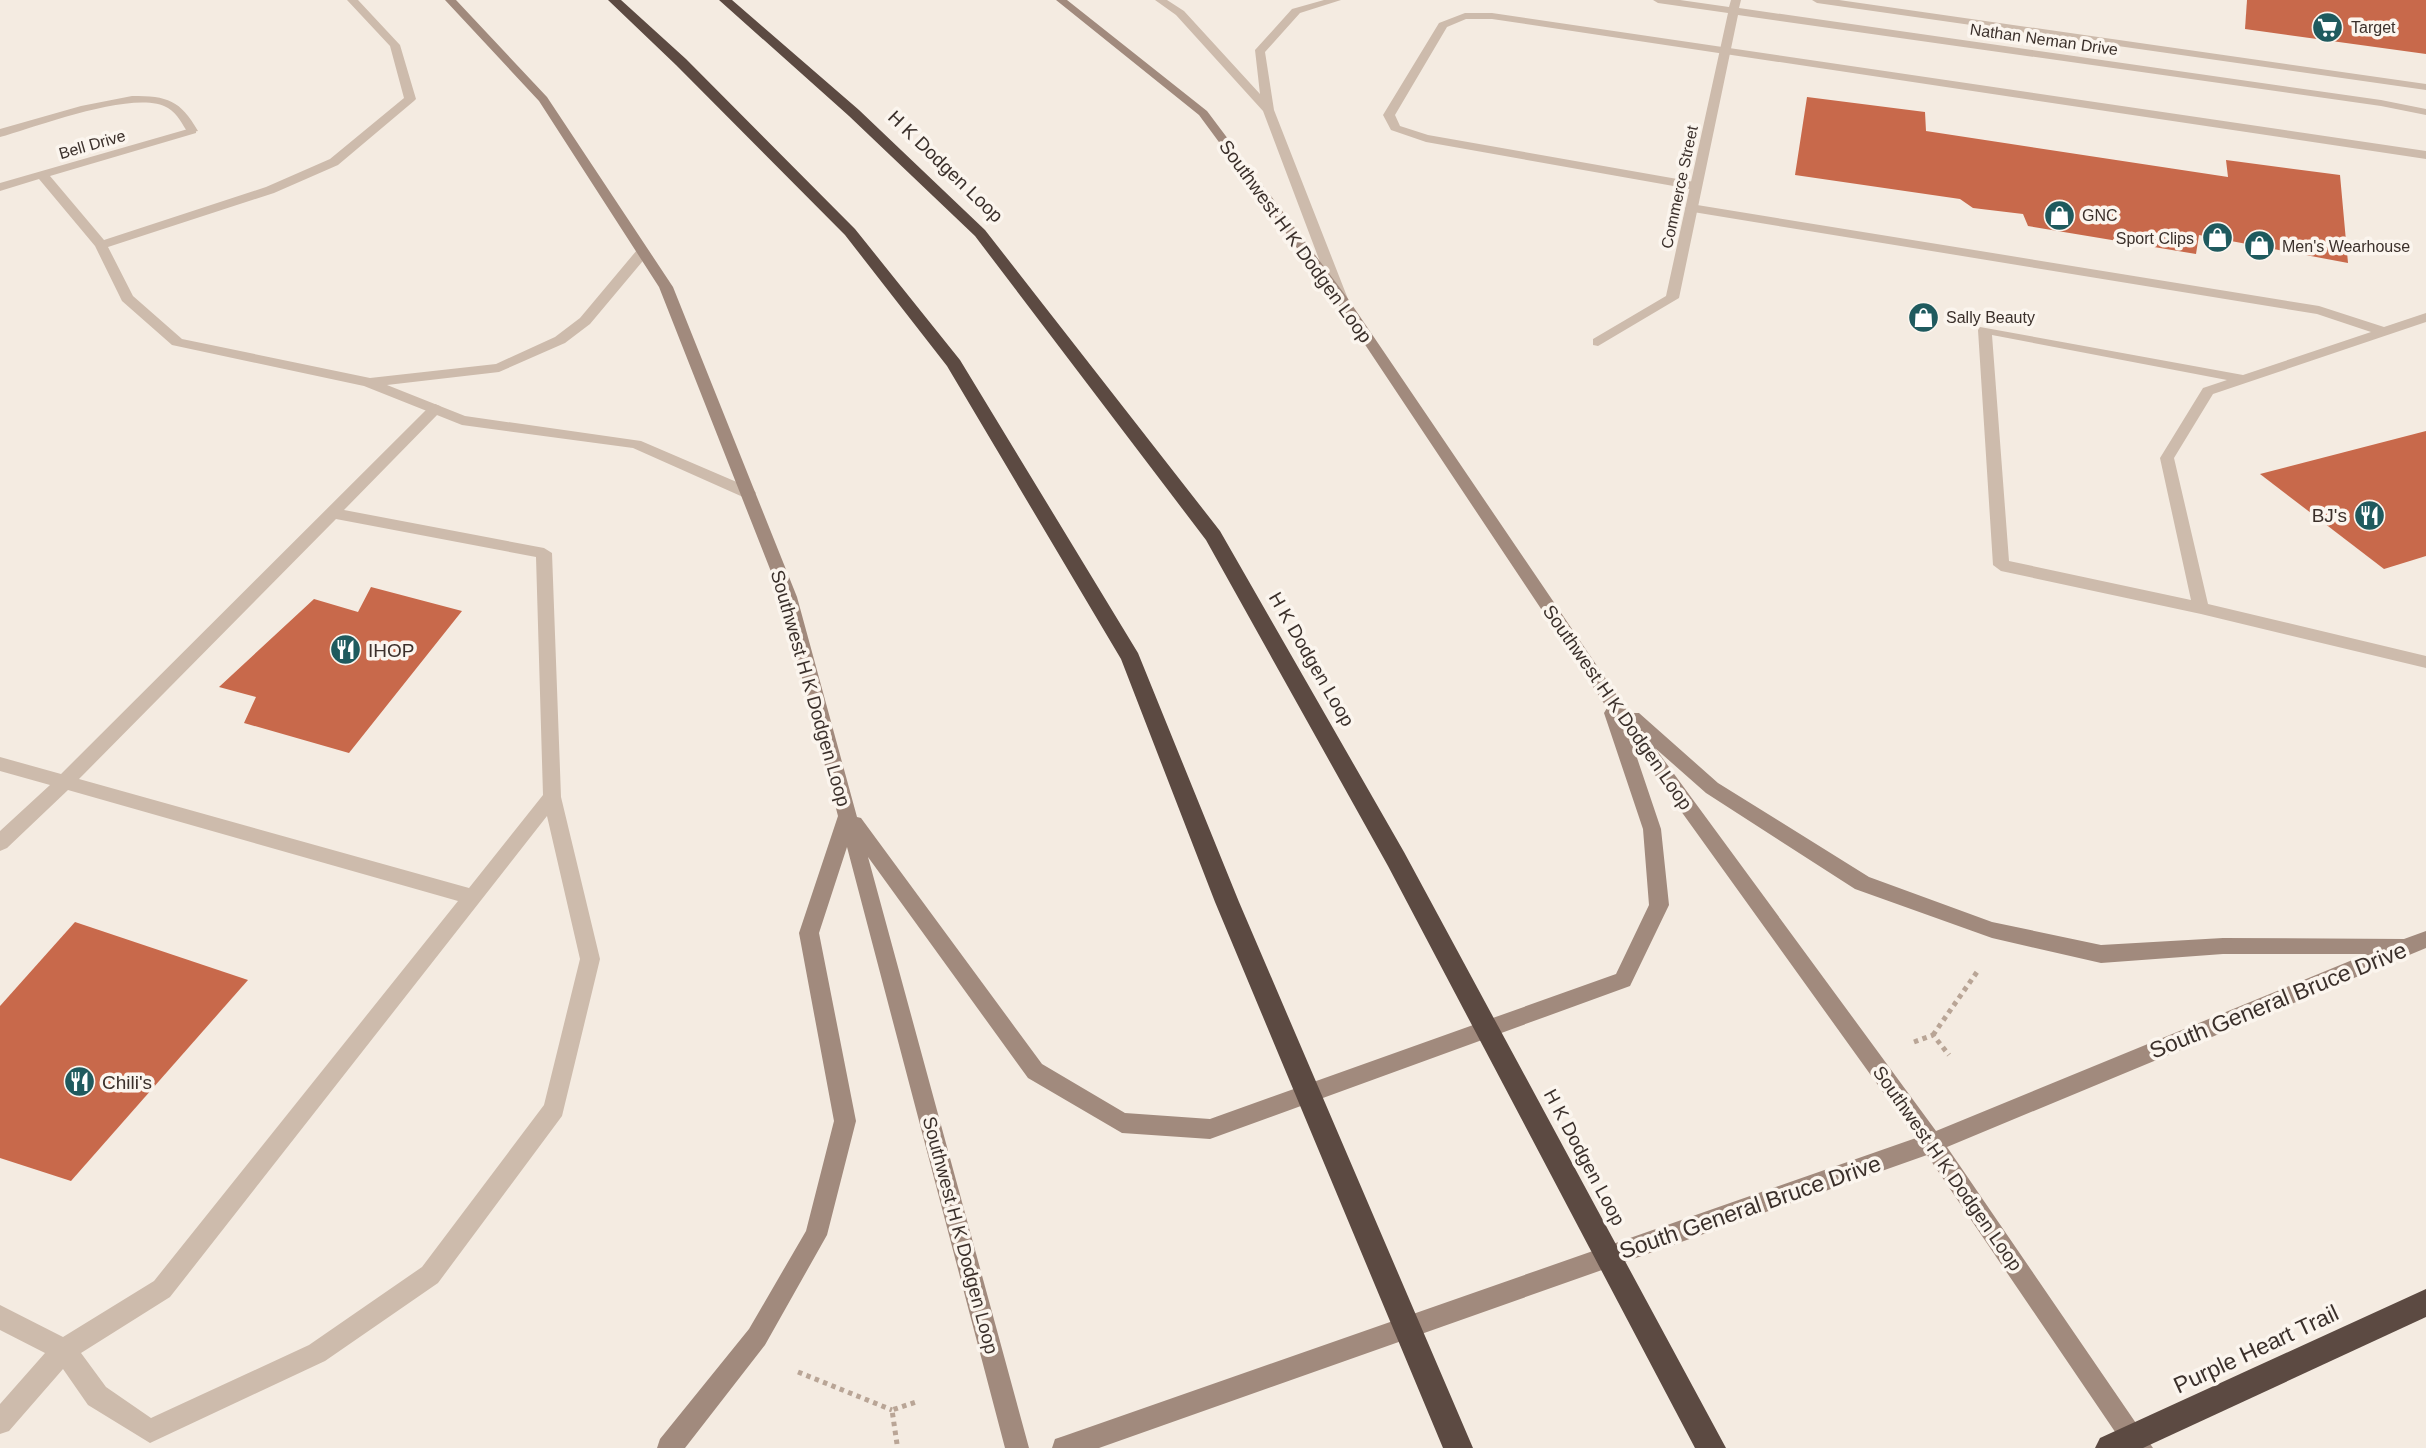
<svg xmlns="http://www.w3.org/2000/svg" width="2426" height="1448" viewBox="0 0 2426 1448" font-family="Arial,sans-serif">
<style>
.building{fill:#c8694b}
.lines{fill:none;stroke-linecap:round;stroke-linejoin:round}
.path{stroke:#b9a596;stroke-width:5;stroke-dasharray:4.5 4.5;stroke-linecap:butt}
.lane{fill:#cdbbac;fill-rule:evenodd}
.street{fill:#cdbbac;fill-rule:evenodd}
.secondary{fill:#a18a7d;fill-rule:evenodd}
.highway{fill:#5c4a42;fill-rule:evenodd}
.labels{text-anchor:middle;stroke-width:7;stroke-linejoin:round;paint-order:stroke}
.far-poi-label{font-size:16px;fill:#3b302b;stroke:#fbf5ee;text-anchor:start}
.far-street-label{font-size:16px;fill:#3b302b;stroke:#fbf5ee}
.street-label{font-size:19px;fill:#3b302b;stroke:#fbf5ee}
.poi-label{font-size:19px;fill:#3b302b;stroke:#fbf5ee;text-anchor:start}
.near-street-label{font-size:23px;fill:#3b302b;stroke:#fbf5ee}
</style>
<rect width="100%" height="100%" fill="#f4ebe1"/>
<!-- building -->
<g class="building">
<polygon points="2247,0 2426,0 2426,54 2245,29"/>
<polygon points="1807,97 1925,112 1926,131 2228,177 2226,160 2340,175 2348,263 2199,235 2196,254 2028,226 2023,214 1973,208 1960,199 1795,175"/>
<polygon points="2426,431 2426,556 2384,569 2260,474"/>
<polygon points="371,587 462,611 349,753 244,723 256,697 219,687 314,599 358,612"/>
<polygon points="75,922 248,980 71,1181 0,1158 0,1006"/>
</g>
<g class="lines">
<!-- path -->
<g class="path">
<polyline points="1933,1035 1977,972"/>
<polyline points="1914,1042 1933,1035 1949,1055"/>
<polyline points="798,1372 892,1410"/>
<polyline points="897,1444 892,1410 916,1402"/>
</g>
<!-- lane -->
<g class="lane">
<polygon points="1465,13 1492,13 2426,151 2426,159 1492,19 1466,19 1447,27 1395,115 1400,126 1428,135 1700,183 1700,189 1696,190 1426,142 1391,130 1383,115 1439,23"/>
<path d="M132,96C168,96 180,100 198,131L188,133C182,124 178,114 168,108C137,88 36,127 0,137V129L81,106Z"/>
<path d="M1691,204L2319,306L2384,327L2426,313V322L2213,394L2174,458L2208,604L2426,656V668L2201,614L2001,571L1993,565L1978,330L1980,327L2243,375L2371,332L2317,314L1687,211L1685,208ZM1992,335L2227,380L2203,388L2160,458L2191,600L2009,561Z"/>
<path d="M435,404L440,406L442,409L440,412L344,510L544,548L552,553L561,797L600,959L562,1116L438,1283L325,1361L150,1443L88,1405L63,1369L9,1431L0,1434V1404L45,1353L0,1330V1305L63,1337L154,1281L458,901L68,790L7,848L0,851V831L50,785L0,771V757L61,774L430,406ZM336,519L536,557L543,795L469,888L79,779ZM547,816L580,959L544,1105L422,1267L309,1345L151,1418L106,1387L81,1353L170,1297Z"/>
</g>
<!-- street -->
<g class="street">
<polygon points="347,0 358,0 400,45 416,99 414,101 338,165 274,193 108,247 133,296 182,339 370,378 496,364 555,337 580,318 637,250 647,250 647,256 590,324 565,343 499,372 387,385 465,416 641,441 753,489 756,493 753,497 743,497 633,448 462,425 364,386 172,345 122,301 95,246 39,179 0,191 0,183 188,129 196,129 196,133 50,176 104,240 266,187 330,159 404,98 390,46"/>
<polygon points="1155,0 1167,0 1184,11 1260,94 1255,50 1292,9 1324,0 1341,0 1300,13 1265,52 1274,110 1348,299 1346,302 1336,302 1334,299 1263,111 1176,15"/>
<polygon points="1653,0 1680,0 1729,7 1731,0 1741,0 1739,8 2381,100 2426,109 2426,115 2381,106 1738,15 1679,298 1598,346 1593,345 1593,339 1666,296 1728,13 1658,3"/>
<polygon points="1812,0 1839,0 2426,84 2426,90 1817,3"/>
</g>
<!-- secondary -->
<path class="secondary" d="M445,0H456L547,97L673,287L797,597L857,817L861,818L1042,1064L1125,1113L1210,1119L1616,974L1649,905L1643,829L1604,713L1607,708L1336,301L1199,115L1056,0H1067L1207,111L1346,296L1629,713H1639L1718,783L1869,877L1992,922L2101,945L2223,938L2404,939L2426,931V948L1947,1147L2153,1448H2126L1927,1155L1099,1448H1052L1055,1439L1064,1436L1916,1138L1632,743L1661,829L1669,905L1630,986L1210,1139L1122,1133L1028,1078L868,857L1029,1448H1005L847,847L819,933L856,1121L827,1235L765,1345L685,1448H657L660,1439L749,1329L806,1231L834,1121L799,933L838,816L781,597L659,287L539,101ZM1655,748L1706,793L1855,889L1992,938L2101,963L2223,954H2367L1936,1131Z"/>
<!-- highway -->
<g class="highway">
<polygon points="608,0 621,0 686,59 855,229 960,360 1138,653 1239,902 1473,1448 1443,1448 1215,902 1121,659 947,366 845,235 676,65"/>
<polygon points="719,0 732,0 859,110 985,230 1220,531 1404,852 1726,1448 1695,1448 1388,866 1206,540 975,236 849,116"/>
<polygon points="2426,1289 2426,1317 2143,1448 2095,1448 2100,1438"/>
</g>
</g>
<!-- icons -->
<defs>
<symbol id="supermarket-disc" viewBox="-11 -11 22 22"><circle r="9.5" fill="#1f5a5e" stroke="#fbf5ee"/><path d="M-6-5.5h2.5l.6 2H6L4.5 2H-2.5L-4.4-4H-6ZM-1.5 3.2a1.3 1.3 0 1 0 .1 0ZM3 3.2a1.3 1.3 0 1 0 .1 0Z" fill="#fff"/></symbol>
<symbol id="shop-disc" viewBox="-11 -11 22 22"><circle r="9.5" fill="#1f5a5e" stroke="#fbf5ee"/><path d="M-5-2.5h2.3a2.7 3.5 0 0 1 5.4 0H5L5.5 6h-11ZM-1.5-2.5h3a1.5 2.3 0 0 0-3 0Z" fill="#fff"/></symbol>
<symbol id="restaurant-disc" viewBox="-11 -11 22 22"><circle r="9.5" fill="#1f5a5e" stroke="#fbf5ee"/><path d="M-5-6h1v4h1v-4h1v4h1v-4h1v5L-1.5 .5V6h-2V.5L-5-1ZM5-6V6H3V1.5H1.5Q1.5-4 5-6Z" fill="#fff"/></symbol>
</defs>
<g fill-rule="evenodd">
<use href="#supermarket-disc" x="2310" y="10" width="35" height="35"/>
<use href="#shop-disc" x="2042" y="198" width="35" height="35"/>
<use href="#shop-disc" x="2200" y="220" width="35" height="35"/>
<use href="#shop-disc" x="2242" y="228" width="35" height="35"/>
<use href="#shop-disc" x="1906" y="300" width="35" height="35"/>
<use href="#restaurant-disc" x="2352" y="498" width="35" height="35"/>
<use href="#restaurant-disc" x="328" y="632" width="35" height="35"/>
<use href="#restaurant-disc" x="62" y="1064" width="35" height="35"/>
</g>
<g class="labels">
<!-- far-poi labels -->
<g class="far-poi-label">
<text x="2351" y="33">Target</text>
<text x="2082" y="221">GNC</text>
<text x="2194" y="244" text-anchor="end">Sport Clips</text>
<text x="2282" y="252">Men's Wearhouse</text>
<text x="1946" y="323">Sally Beauty</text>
</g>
<!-- far-street labels -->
<g class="far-street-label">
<text transform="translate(2044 39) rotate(8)" y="6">Nathan Neman Drive</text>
<text transform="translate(92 144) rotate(-16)" y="6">Bell Drive</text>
<text transform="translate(1679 187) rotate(-78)" y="6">Commerce Street</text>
</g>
<!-- street labels -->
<g class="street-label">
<text transform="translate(946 166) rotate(44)" y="7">H K Dodgen Loop</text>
<text transform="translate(1296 241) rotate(54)" y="7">Southwest H K Dodgen Loop</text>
<text transform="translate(1312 659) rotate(60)" y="7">H K Dodgen Loop</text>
<text transform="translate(811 688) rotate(74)" y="7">Southwest H K Dodgen Loop</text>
<text transform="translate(1618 707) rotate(55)" y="7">Southwest H K Dodgen Loop</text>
<text transform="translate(1585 1157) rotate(62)" y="7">H K Dodgen Loop</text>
<text transform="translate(1948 1168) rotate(55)" y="7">Southwest H K Dodgen Loop</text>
<text transform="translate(961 1235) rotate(75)" y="7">Southwest H K Dodgen Loop</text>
</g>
<!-- poi labels -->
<g class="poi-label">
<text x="2347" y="522" text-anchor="end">BJ's</text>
<text x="368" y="657">IHOP</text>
<text x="102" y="1089">Chili's</text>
</g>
<!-- near-street labels -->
<g class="near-street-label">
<text transform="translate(2278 1000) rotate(-22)" y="8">South General Bruce Drive</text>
<text transform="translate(1750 1207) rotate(-19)" y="8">South General Bruce Drive</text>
<text transform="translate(2256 1349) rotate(-25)" y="8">Purple Heart Trail</text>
</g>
</g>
</svg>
